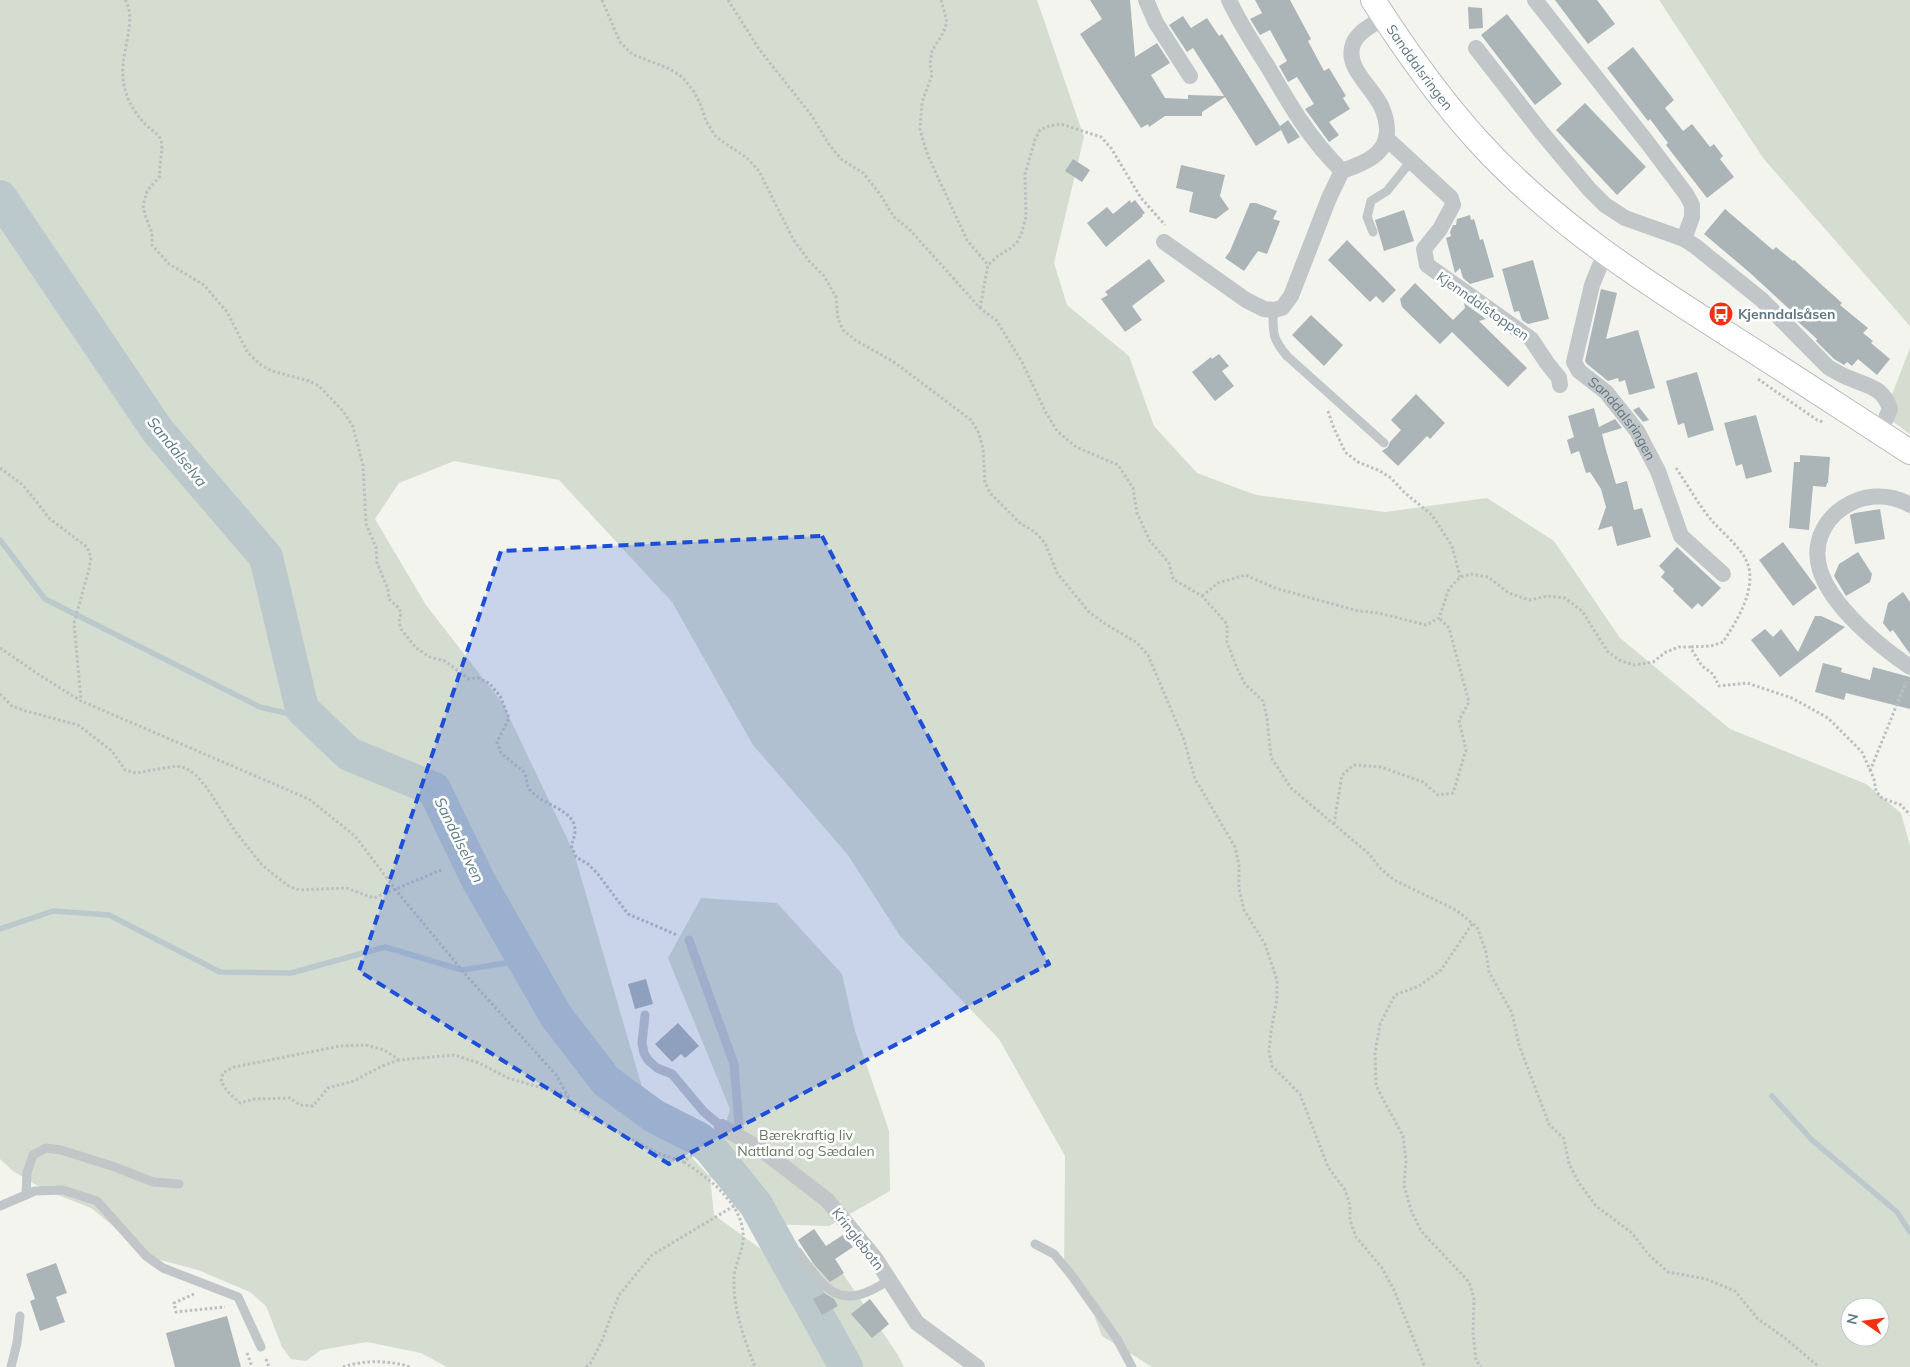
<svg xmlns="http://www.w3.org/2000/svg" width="1910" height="1367" viewBox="0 0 1910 1367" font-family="Mulish,sans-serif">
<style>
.green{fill:#d5dcd0;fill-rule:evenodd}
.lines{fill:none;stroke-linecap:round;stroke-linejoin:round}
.stream{stroke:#bbc9cd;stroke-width:5.5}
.river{stroke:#bbc9cd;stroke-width:34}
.building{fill:#abb5b8}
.secondary-casing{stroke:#b5bbbf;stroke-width:26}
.path{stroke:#bcbfc1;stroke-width:3;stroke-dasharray:2.5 2.5;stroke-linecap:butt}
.service{stroke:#c1c6c8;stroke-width:9}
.minor{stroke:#c1c6c8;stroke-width:16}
.secondary{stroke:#fff;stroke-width:24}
.marked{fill:#1d4ed8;fill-opacity:0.2;stroke:#1d4ed8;stroke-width:4;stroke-dasharray:10 6;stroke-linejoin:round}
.labels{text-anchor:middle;stroke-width:5;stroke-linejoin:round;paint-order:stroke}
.street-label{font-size:14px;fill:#607783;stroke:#fff}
.poi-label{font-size:14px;font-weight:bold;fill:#607783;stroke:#fff;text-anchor:start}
.park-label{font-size:14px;fill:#677a60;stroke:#fff}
.water-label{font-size:15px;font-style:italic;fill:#5b7b81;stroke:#fff}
</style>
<rect width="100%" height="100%" fill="#f4f4ef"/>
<!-- green -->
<g class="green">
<path d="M0,0H1037L1084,137L1054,263L1067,305L1129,356L1154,426L1197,473L1256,495L1385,512L1487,498L1554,541L1620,638L1730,729L1866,784L1901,813L1910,846V1367H1152L1102,1336L1094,1315L1064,1273L1065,1156L999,1039L900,936L848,855L753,745L672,602L559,480L454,461L399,483L375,519L426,605L503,704L574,853L644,1094L654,1116L709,1176L710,1148L721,1139L730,1109L668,958L701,898L777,903L842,974L855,1031L889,1131L890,1191L829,1226L767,1224L710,1177L714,1215L765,1252L839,1268L898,1355L904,1367H447L421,1353L367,1342L321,1350L306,1361L291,1359L282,1347L266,1306L250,1292L198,1270L153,1258L91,1208L45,1190L13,1171L0,1159ZM1850,1307H1880V1337H1850Z"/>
<polygon points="1659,0 1910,0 1910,326 1763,158"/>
<polygon points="1910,348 1910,434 1884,415"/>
</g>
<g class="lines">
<!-- stream -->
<g class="stream">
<polyline points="0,540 45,599 260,707 315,720"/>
<polyline points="0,929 53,911 109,915 220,972 291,973 385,947 462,970 525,960"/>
<polyline points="1772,1096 1812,1140 1897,1212 1910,1232"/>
</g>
<!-- river -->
<polyline class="river" points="0,197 157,430 266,557 302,709 349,754 434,789 478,880 556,1016 606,1081 654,1116 699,1139 710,1148 756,1205 846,1367"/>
</g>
<!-- building -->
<g class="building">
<polygon points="1090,0 1130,0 1135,57 1157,43 1170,63 1151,75 1165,98 1188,99 1188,95 1224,96 1193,48 1187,52 1169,25 1183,16 1191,28 1207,18 1219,36 1222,34 1280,126 1288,120 1300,137 1288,144 1281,130 1256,146 1225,97 1202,112 1202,116 1165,116 1149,127 1148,124 1141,128 1080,34 1102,19"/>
<polygon points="1255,0 1290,0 1311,39 1308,41 1324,71 1329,68 1346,96 1343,98 1350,109 1329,122 1339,135 1329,142 1305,109 1314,104 1297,77 1288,82 1279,66 1287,61 1270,30 1260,35 1250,19 1262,13"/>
<polygon points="1555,0 1597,0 1615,24 1588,44"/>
<polygon points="1468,7 1482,8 1483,28 1469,29"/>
<polygon points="1507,14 1562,84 1535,105 1481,35"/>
<polygon points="1633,47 1674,100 1665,108 1683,131 1692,124 1710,147 1714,144 1723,156 1720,159 1734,177 1707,198 1666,145 1668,143 1650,119 1648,121 1607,68"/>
<polygon points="1585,103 1646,167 1617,195 1556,130"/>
<polygon points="1073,159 1090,170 1082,182 1065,171"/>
<polygon points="1181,165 1225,175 1220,196 1229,209 1216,219 1189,212 1193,192 1176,188"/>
<polygon points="1130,200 1131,203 1135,200 1145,213 1142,215 1143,216 1106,247 1087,223 1107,207 1113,214"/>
<polygon points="1250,203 1256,203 1277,211 1273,219 1280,221 1267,254 1258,251 1244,271 1225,258 1230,251"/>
<polygon points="1725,209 1773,250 1776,247 1793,261 1794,260 1842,303 1840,305 1868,328 1863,333 1873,341 1871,343 1890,359 1877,375 1858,359 1852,366 1847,362 1844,365 1834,359 1816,341 1817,339 1796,320 1798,317 1749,272 1704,234"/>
<polygon points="1404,210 1414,241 1384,251 1375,220"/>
<polygon points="1470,215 1471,220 1474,219 1480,240 1483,239 1494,277 1470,284 1463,278 1460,268 1455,273 1446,238 1451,236 1450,232 1453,225 1456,225 1457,219"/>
<polygon points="1347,240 1396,290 1383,303 1376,296 1370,302 1328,260"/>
<polygon points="1149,259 1165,281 1132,306 1142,320 1125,332 1101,299 1108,295 1105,292"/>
<polygon points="1533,260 1549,319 1528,324 1522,320 1519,311 1514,312 1502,269"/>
<polygon points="1415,283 1453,320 1465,308 1464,303 1486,319 1479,321 1527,368 1508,387 1452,332 1440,344 1402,307 1400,299"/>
<polygon points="1601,289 1617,293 1606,339 1638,330 1655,388 1629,395 1625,380 1619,382 1618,378 1608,381 1587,364 1585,361"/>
<polygon points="1311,315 1343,345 1324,366 1292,335"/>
<polygon points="1219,354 1229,366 1222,371 1234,386 1215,401 1192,372 1211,357 1212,359"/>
<polygon points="1697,372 1714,430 1688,438 1684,423 1678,425 1666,381"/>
<polygon points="1416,394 1445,423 1430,439 1427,436 1398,466 1382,451 1388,447 1390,442 1401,430 1391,420"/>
<polygon points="1639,407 1649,420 1643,422 1633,410"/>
<polygon points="1594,408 1599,427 1615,419 1622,428 1602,434 1606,450 1616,484 1627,481 1634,510 1642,508 1651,537 1617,546 1612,526 1598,530 1606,507 1601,489 1590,472 1586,473 1579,451 1571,454 1567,440 1574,437 1568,416"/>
<polygon points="1756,415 1772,472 1746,479 1742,464 1736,466 1724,423"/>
<polygon points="1800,455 1830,457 1828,483 1827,483 1826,487 1813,486 1809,530 1789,528 1794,462 1800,462"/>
<polygon points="1880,509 1885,539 1855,544 1850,515 1855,513"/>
<polygon points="1783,542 1817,588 1793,606 1759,560"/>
<polygon points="1677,547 1721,588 1702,607 1698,603 1692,609 1673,591 1674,589 1661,577 1665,572 1659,566"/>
<polygon points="1858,552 1872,574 1870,582 1846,596 1834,576 1839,564"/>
<polygon points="1903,592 1910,602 1910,654 1893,630 1890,632 1883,623 1888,603"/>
<polygon points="1815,616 1821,616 1845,627 1780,677 1751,640 1765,629 1773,637 1781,629 1798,652"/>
<polygon points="1823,663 1842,668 1841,672 1870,680 1873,667 1910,677 1910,709 1846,693 1844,700 1815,692"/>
<polygon points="646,979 653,1004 635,1009 628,984"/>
<polygon points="678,1023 699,1046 685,1058 681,1054 672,1062 655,1044"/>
<polygon points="814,1229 826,1246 843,1235 853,1247 835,1259 844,1273 830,1282 813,1263 798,1240"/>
<polygon points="56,1263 67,1293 56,1297 65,1322 40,1331 30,1301 35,1299 26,1274"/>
<polygon points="824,1293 834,1299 838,1306 822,1315 813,1299"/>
<polygon points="870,1299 889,1324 872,1338 851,1314"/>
<polygon points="227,1316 241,1367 175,1367 166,1333"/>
</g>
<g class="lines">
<defs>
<g id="secondary">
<path id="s2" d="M1373,0C1405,50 1439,98 1479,142C1552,222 1642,280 1732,337C1792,375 1851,414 1910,452"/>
</g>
</defs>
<!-- secondary casing -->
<use href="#secondary" class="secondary-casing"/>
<!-- path -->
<g class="path">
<path d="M125,0C138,20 120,53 123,78C125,97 133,111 146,125C150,129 157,133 160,138C165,148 158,165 160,176L147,191L143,205L145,215L152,233V245L169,264L204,285L227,312L248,353L261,365L272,371L309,381L319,386L343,411L353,427L363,465L366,524L376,547L377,563L388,589L389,599L399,608L401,613L399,622L401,629L416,648L430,657L445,661L469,679L478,678L489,683L500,696L509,718L497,742L501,753L524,772C528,778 525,785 530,790C546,809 588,810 571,845L576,857L588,864L597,873L628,914L677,935"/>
<polyline points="602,0 620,42 632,54 670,69 682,77 693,90 700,103 706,121 716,137 747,158 759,171 793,239 810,262 824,276 836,297 838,319 843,330 855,340 894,362 971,420 979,433 983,449 985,482 990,493 1020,523 1035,532 1045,543 1057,573 1089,612 1104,623 1136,642 1148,655 1184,740 1195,779 1235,847 1239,865 1239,889 1244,910 1265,944 1277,980 1277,999 1271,1032 1269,1051 1272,1066 1300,1094 1328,1167 1345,1190 1350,1205 1350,1220 1356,1237 1382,1268 1394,1290 1425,1367"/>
<polyline points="728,0 759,49 812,116 828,143 841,159 863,173 880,194 894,217 909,229 980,308 996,320 1022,362 1045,411 1057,431 1076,447 1118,465 1133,488 1137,513 1150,541 1169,563 1173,579 1202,596 1227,624 1227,642 1237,668 1245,684 1263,701 1267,718 1271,757 1291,788 1368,853 1381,869 1394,880 1456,910 1477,927 1486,952 1489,972 1512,1013 1519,1045 1549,1124 1564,1139 1569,1164 1579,1183 1596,1206 1632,1233 1648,1254 1668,1272 1706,1279 1735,1291 1758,1319 1785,1338 1819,1367"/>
<polyline points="941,0 947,22 943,33 932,51 930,64 932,75 922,102 920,130 928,156 967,240 988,265"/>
<polyline points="980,308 988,265 998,256 1011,248 1017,242 1022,232 1026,217 1025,174 1035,140 1040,130 1049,126 1061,124 1101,137 1111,148 1141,198 1165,225"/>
<polyline points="1758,379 1817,420 1823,422"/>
<polyline points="1328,411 1333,426 1345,452 1358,462 1380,471 1391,478 1405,493 1432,515 1452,546 1460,577"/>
<polyline points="0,468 23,485 50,519 87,547 91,557 89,569 74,623 81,700"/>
<path d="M1676,468C1688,485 1699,506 1713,522C1723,533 1740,547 1746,560C1759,586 1737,621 1723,642L1711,646L1690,647"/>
<polyline points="1202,596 1218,583 1245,575 1275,588 1358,611 1378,613 1426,625 1439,618 1449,589 1460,577 1471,574 1488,577 1509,593 1529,600 1547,596 1565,598 1582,611 1608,652 1621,661 1635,665 1653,662 1666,652 1679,647 1690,647 1702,666 1713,674 1719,686 1747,683 1792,698 1828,718 1862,752 1874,779 1876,791 1882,798 1901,805 1910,815"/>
<polyline points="0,648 41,676 81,701 309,799 355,836 395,889 466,975 556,1075 575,1109 657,1153 684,1162 710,1139"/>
<polyline points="0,694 12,706 26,711 78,725 112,751 125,770 136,773 176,766 186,768 196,775 207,788 235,831 262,865 287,885 299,890 346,888 374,898 441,870"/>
<polyline points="1870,771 1906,682"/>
<polyline points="1334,824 1342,775 1354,765 1381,767 1423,782 1438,795 1453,793 1466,750 1459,720 1469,702 1449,628 1439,618"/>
<polyline points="1472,924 1441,970 1419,986 1395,995 1380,1024 1375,1053 1376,1086 1403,1136 1406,1161 1404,1185 1411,1210 1421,1231 1469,1282 1474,1298 1473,1332 1476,1360 1481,1367"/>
<polyline points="399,1060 382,1066 354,1081 328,1088 313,1106 300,1105 290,1098 255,1099 240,1103 227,1091 221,1081 223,1073 234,1067 340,1046 366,1045 384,1050 399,1060 454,1055 479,1063 508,1078 566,1095"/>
<path d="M684,1162C711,1180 746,1206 743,1241C742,1253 734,1267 734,1278C733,1311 744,1337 755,1367"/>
<polyline points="194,1294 174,1303 176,1312 225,1307"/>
<polyline points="247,1353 252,1367"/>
<polyline points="266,1359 269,1367"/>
<path d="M343,1367C364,1360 389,1360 410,1367"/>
<polyline points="586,1367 590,1364 601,1343 619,1295 652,1255 734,1206"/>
</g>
<!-- service -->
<g class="service">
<polyline points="1373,232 1367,217 1371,201 1387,191 1411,161"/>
<path d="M1273,310C1273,334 1272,338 1287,356L1384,443"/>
<polyline points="689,940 734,1064 740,1137"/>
<polyline points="645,1015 642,1043 644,1053 648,1060 657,1068 672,1074 704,1112 722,1127"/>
<polyline points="26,1195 27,1173 33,1155 46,1148 61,1150 115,1167 153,1182 179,1184"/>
<polyline points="0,1206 35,1191 63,1190 97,1201 146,1256 163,1268 238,1297 261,1347"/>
<polyline points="1035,1244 1054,1254 1073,1277 1117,1339 1132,1367"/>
<path d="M798,1252C827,1293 841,1312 889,1280"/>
<polyline points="11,1367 17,1343 20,1316"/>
</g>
<!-- minor -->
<g class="minor">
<polyline points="1146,0 1156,23 1190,76"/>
<path d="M1229,0C1240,24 1254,45 1268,67C1291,107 1309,138 1342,171C1362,164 1387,155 1387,131C1387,123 1385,115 1382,108C1374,88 1344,68 1353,44C1358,31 1373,25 1384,17"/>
<polyline points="1535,0 1647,142 1686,194 1692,205 1692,217 1684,239"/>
<path d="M1476,48L1542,133L1589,189L1605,205L1625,218L1684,239L1695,246L1762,300L1828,367C1836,372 1845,377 1854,380C1871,387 1884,389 1890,409L1880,432"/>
<polyline points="1386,138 1451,198 1453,205 1440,229 1424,249 1427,265 1531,339 1547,363 1559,378 1560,385"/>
<polyline points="1164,242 1246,300 1264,309 1273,310 1282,308 1291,296 1329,198 1342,171"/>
<path id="s1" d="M1605,253L1592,285L1574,362L1579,371L1606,392L1637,431L1658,471L1681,536L1723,574"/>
<path d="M1910,505C1865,478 1804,519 1820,570C1831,606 1879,646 1910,667"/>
<polyline points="722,1127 762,1150 827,1200 875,1258 917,1323 977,1367"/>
</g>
<!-- secondary -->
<use href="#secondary" class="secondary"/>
</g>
<!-- marked area -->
<path class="marked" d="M822,536L1049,964L669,1164L359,971L501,551Z"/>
<!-- icons -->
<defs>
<symbol id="bus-disc" viewBox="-11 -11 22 22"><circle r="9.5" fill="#f33010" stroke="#fff"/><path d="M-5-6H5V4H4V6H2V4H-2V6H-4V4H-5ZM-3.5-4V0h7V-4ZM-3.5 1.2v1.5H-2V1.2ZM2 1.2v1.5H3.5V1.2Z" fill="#fff"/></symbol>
</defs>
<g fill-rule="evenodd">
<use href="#bus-disc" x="1707" y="300" width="28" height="28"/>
</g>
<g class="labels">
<!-- street labels -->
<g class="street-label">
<text dy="5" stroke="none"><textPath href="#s2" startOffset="82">Sanddalsringen</textPath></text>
<text transform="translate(1483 306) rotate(35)" y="5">Kjenndalstoppen</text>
<text dy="5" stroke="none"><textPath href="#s1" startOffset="189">Sanddalsringen</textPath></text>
<text transform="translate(858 1239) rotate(52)" y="5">Kringlebotn</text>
</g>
<!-- poi labels -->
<g class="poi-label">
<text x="1738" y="319">Kjenndalsåsen</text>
</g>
<!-- park labels -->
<g class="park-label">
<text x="806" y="1140">Bærekraftig liv<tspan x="806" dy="16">Nattland og Sædalen</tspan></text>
</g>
<!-- water labels -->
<g class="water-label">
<text transform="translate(177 452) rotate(51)" y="5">Sandalselva</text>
<text transform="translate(459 840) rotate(64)" y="5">Sandalselven</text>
</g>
</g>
<!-- north arrow -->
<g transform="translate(1865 1322) rotate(283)"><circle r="24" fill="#ffffff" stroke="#bfc9cd"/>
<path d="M0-4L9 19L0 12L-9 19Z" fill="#f33010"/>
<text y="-8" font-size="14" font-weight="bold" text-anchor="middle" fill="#607783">N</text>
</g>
</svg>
